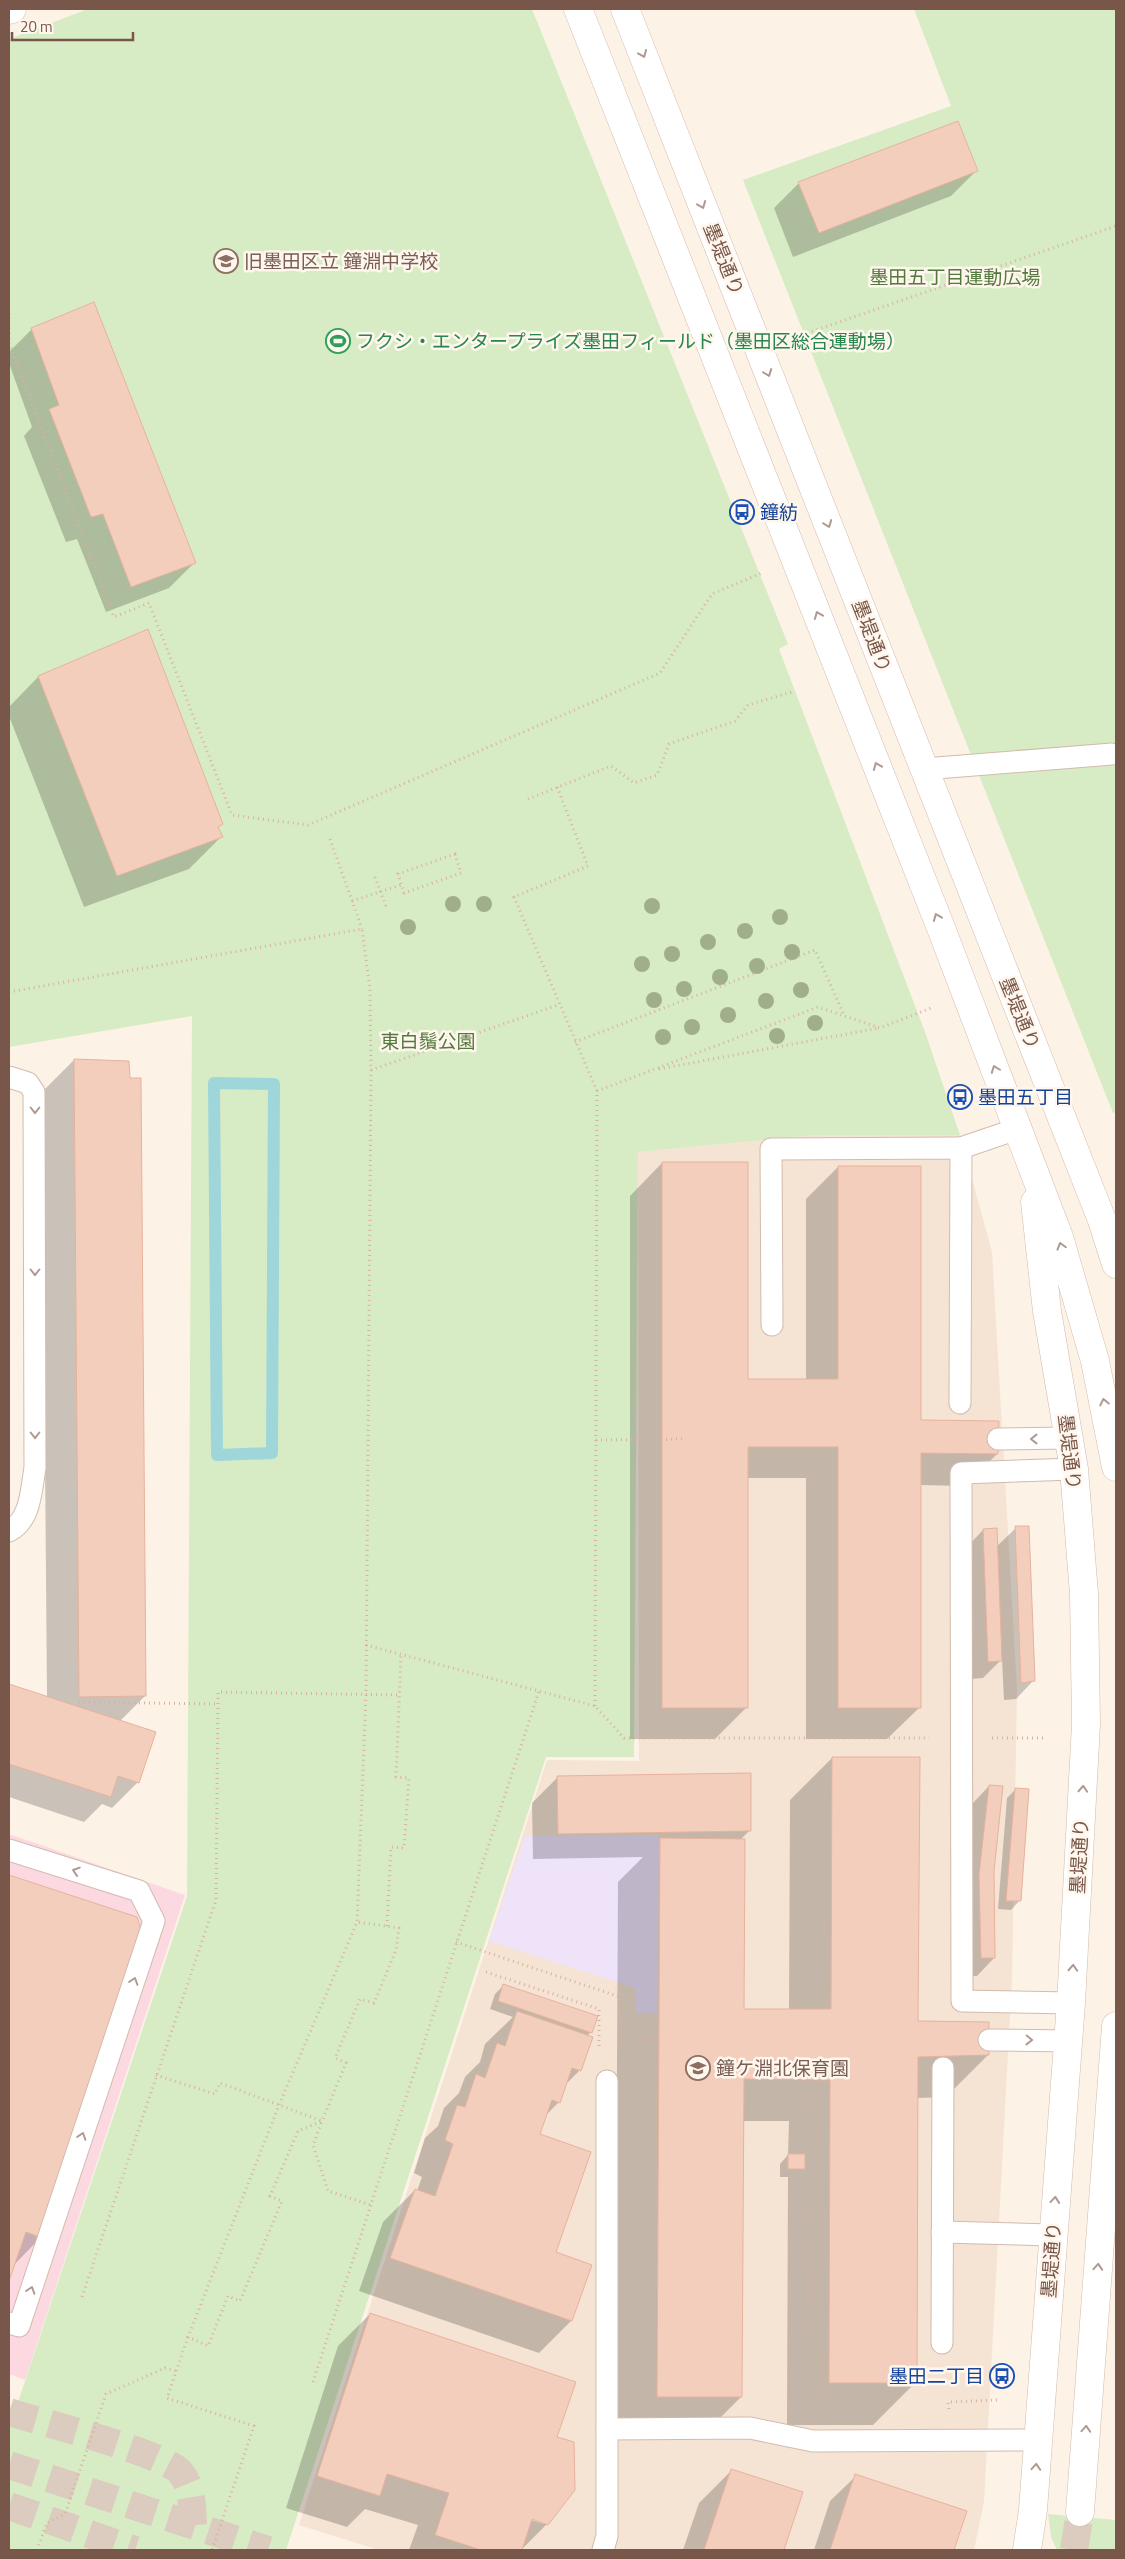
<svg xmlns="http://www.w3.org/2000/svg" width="1125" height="2559" viewBox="0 0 1125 2559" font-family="'Titillium Web','Noto Sans JP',sans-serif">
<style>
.residential{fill:#f5e3d4}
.education{fill:#efe3fa}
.medical{fill:#fcd9e0}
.green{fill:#d7ecc4}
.shadow{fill:#0003;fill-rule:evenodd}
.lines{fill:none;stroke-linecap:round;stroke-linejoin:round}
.stream{stroke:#9fd6da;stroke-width:12}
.building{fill:#f4cebd;stroke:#e7b29c}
.minor-tunnel{stroke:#dccbbf;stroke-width:28;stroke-dasharray:28 14;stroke-linecap:butt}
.secondary-tunnel{stroke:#dccbbf;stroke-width:28;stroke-dasharray:28 14;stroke-linecap:butt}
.service-casing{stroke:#d2bbae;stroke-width:23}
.minor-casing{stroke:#d2bbae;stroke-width:29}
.secondary-casing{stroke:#d5baab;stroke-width:29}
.path{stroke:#d9b19f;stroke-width:3;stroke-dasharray:1 4;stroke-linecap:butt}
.service{stroke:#fff;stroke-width:21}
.minor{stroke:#fff;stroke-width:28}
.secondary{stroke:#fff;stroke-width:28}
.path-bridge{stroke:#d9b19f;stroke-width:3;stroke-dasharray:1 4;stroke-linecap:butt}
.tree{fill:#a0af8a}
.oneway{stroke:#ae9a92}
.labels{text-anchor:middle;stroke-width:5;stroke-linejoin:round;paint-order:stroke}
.street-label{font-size:19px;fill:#785649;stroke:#fff7ed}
.education-label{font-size:19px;fill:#785e54;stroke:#fff7ed;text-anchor:start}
.park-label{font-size:19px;fill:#54793e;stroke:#fff7ed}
.leisure-label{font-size:19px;fill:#27864d;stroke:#fff7ed;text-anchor:start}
.transit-label{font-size:19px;fill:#164399;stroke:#fff7ed;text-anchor:start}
</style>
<rect width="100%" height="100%" fill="#fdf2e6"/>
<!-- residential -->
<polygon class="residential" points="817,1135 960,1135 992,1252 1017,1689 1012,1978 984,2502 974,2550 379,2550 299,2525 547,1760 639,1761 638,1152"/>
<!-- education -->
<polygon class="education" points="659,1835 657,2013 636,2013 635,1988 489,1941 525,1836"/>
<!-- medical -->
<polygon class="medical" points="9,1834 185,1895 25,2380 9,2374"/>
<!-- green -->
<g class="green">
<polygon points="88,9 532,9 788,644 779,649 925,1032 960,1135 817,1135 638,1152 634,1757 546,1757 286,2550 9,2550 9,2429 187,1896 192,1016 9,1047 9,39"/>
<polygon points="914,9 1116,9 1116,1112 1113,1113 743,180 951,106"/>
<polygon points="1048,2514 1116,2520 1116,2550 1057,2550 1051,2537"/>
</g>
<!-- shadow -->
<g class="shadow">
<polygon points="976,171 951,196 793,257 774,208 799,183"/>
<polygon points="93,303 195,562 169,588 106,612 77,539 66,542 24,436 32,427 9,363 9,352 31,330"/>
<polygon points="38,677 222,824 217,828 221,837 189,869 84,907 9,716 9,707"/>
<polygon points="74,1060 145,1696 119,1722 138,1782 112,1808 102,1804 84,1822 9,1797 9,1686 47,1698 42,1092"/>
<polygon points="662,1163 747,1380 806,1380 806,1199 838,1167 920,1422 997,1454 965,1486 920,1485 920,1707 887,1739 806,1739 806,1478 747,1478 747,1707 715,1739 630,1739 630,1196"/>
<polygon points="1016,1528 1033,1681 1016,1699 1004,1700 1002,1659 983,1678 971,1679 966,1548 983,1530 996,1547"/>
<polygon points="832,1758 917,2023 988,2055 946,2097 917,2098 915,2383 873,2425 787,2425 788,2177 780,2177 780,2164 788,2155 789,2121 742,2121 741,2397 699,2439 615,2439 618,1882 643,1857 533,1859 532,1803 558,1777 750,1830 740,1840 743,2010 789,2010 790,1800"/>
<polygon points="989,1786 994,1958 977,1976 963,1976 972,1804"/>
<polygon points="1016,1789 1019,1901 1011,1910 998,1909 1007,1798"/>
<polygon points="9,1876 136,1918 41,2237 13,2266 9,2277"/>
<polygon points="504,1985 591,2032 587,2036 580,2070 565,2085 559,2102 546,2115 539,2135 554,2253 571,2321 539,2353 359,2291 383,2222 415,2190 417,2191 422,2177 414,2173 425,2138 438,2126 444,2108 459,2093 465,2077 480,2062 485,2044 513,2017 490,2009 495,1994"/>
<path d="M370,2314L556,2438L547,2524L521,2550H409L418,2525L365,2509L347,2527L286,2508L338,2346ZM526,2516L544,2522V2524L525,2518Z"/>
<polygon points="732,2470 801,2493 782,2550 683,2550 699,2503"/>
<polygon points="856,2476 966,2512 953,2550 814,2550 830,2501"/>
</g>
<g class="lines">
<!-- stream -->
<polygon class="stream" points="214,1083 274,1084 272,1453 217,1455"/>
</g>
<!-- building -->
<g class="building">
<polygon points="958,121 978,171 819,233 798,182"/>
<polygon points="94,302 196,563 131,587 103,514 91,517 49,409 59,405 31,328"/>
<polygon points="148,629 223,824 218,827 223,837 117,876 38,676"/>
<polygon points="74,1059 129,1061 130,1078 141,1078 146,1696 79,1697"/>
<polygon points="662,1162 748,1162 748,1379 838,1379 838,1166 921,1166 921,1420 999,1421 998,1454 921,1453 921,1708 838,1708 838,1447 748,1447 748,1708 662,1708"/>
<polygon points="1015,1526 1029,1526 1035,1681 1021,1683"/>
<polygon points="997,1528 1002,1661 988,1662 983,1529"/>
<polygon points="9,1684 156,1732 139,1783 118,1776 111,1797 9,1764"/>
<polygon points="832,1757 920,1757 918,2021 989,2022 989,2055 918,2057 917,2383 829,2383 830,2080 744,2079 742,2397 657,2397 660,1838 745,1839 744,2009 831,2009"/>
<polygon points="751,1773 751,1831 558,1834 557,1776"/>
<polygon points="989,1785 1003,1786 994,1871 995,1958 981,1958 979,1875"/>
<polygon points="1015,1788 1029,1789 1021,1901 1006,1901"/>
<polygon points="9,1875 137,1917 142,1933 42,2238 26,2232 9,2281"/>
<polygon points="503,1984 598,2016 592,2033 498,2001"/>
<polygon points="517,2011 593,2037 581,2071 572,2068 560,2103 552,2100 540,2134 591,2152 556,2252 592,2265 572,2321 390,2258 415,2189 435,2196 453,2144 445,2140 457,2105 465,2107 476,2074 485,2078 497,2043 505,2046"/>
<rect x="788" y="2154" width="17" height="15"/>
<polygon points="370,2313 576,2382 557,2437 574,2442 575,2490 548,2525 532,2519 522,2550 481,2550 435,2535 449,2493 387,2474 380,2496 317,2476"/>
<polygon points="731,2469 803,2492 784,2550 704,2550"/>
<polygon points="855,2474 967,2511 954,2550 830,2550"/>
</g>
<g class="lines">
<!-- minor-tunnel -->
<path class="minor-tunnel" d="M9,2412C40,2422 165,2453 181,2473C193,2488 192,2507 193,2525"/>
<!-- secondary-tunnel -->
<g class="secondary-tunnel">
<polyline points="9,2465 268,2550"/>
<polyline points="9,2506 135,2550"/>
<polyline points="1074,2550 1080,2512"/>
</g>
<defs>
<g id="service">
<polyline points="924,769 1112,754"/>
<path d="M9,1077L28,1083L34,1092L35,1468C31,1490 31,1520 9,1531"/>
<polyline points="961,1148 1017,1129"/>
<polyline points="772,1325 771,1149 961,1148 960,1403"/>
<polyline points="998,1439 1070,1438"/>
<polyline points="9,1850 139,1891 154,1921 19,2326 9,2323"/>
<polyline points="1071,2003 962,2001 961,1473 1074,1469"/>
<polyline points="989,2040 1068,2041"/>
<polyline points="942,2232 1052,2235"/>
<polyline points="942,2343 943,2068"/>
<polyline points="607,2429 750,2428 813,2441 1037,2440"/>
<polyline points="603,2550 607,2536 607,2081"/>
</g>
<polyline id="minor" points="9,10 12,9"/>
<g id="secondary">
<polyline points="578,9 941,928 1059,1237 1095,1361 1116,1467"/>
<polyline points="625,9 1102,1220 1116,1264"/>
<polyline points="1080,2512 1116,2026"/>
<polyline points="1027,2550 1033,2510 1071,2003 1086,1724 1084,1594 1074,1469 1047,1311 1035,1202"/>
</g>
</defs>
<!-- service casing -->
<use href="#service" class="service-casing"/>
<!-- minor casing -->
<use href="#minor" class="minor-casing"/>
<!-- secondary casing -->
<use href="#secondary" class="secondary-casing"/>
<!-- path -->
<g class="path">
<polyline points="9,313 9,343 114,617 149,603 232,815 308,825 660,673 712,594 764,572"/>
<polyline points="793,338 1116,226"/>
<polyline points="557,787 588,866 514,897 597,1091 595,1706"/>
<polyline points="528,799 611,766 634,783 657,775 669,744 735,721 748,705 795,691"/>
<polyline points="330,839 362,929"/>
<polygon points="455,854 461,873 404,893 398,874"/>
<polyline points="375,877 387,909"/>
<polyline points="352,901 401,885"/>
<polyline points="9,992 362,929 370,989 371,1070 366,1694 357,1922 279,2105 188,2337 208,2346 228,2296 240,2301 282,2201 270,2196 298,2131 322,2121 346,2063 335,2058 360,1999 374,2003 396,1950 399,1928 357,1922"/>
<polyline points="575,1042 815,950 844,1015"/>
<polyline points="659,1069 879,1028"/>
<polyline points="371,1070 558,1005"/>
<polyline points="597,1091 818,1007 880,1028 931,1008"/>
<polyline points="596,1440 684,1439"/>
<polyline points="366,1645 595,1706 624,1738 929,1738"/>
<polyline points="79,1702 218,1704"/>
<polyline points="992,1738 1047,1738"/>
<polyline points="387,1926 391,1847 404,1848 409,1778 396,1777 401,1655"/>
<polyline points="456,1942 620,1997 620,2039 658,2039"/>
<polyline points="486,1972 599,2009 599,2050"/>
<polyline points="156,2075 215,2094 220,2083 322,2121 313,2145 328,2191 371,2205"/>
<polyline points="801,2087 800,2107 817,2107 819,2198 810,2199 813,2352 823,2352 823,2408"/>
<polyline points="82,2297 216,1900 218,1692 400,1695"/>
<polyline points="313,2382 539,1691"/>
<polyline points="949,2409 948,2402 998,2400"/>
</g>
<!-- service -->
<use href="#service" class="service"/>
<!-- minor -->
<use href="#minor" class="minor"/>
<!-- secondary -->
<use href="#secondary" class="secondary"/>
<!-- path-bridge -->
<g class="path-bridge">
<polyline points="188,2337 167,2398 254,2426 212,2550"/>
<polyline points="37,2550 47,2523 65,2514 106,2394 165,2368 176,2371"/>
</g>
</g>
<!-- trees -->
<g class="tree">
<circle cx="453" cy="904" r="8"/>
<circle cx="484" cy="904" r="8"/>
<circle cx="652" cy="906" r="8"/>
<circle cx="780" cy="917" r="8"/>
<circle cx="408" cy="927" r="8"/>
<circle cx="745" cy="931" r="8"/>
<circle cx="708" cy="942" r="8"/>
<circle cx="792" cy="952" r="8"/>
<circle cx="672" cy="954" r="8"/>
<circle cx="642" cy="964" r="8"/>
<circle cx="757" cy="966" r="8"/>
<circle cx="720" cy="977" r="8"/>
<circle cx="684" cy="989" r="8"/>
<circle cx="801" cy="990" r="8"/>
<circle cx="654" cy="1000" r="8"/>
<circle cx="766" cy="1001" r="8"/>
<circle cx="728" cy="1015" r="8"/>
<circle cx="815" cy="1023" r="8"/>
<circle cx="692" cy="1027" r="8"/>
<circle cx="777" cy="1036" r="8"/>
<circle cx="663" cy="1037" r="8"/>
</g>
<!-- one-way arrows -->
<defs><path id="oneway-chevron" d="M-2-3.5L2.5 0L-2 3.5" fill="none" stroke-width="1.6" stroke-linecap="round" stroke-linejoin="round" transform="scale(1.25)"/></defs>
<g class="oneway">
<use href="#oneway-chevron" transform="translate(643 54) rotate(68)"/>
<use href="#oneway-chevron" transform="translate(702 205) rotate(68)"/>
<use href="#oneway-chevron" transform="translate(768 373) rotate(69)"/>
<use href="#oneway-chevron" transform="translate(828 524) rotate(69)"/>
<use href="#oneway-chevron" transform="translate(818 615) rotate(-112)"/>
<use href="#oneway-chevron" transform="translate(877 766) rotate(-112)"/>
<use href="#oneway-chevron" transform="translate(937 917) rotate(-112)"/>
<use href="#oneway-chevron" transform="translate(995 1069) rotate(-111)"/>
<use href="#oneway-chevron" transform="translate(35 1110) rotate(90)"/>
<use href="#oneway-chevron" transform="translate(1061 1246) rotate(-106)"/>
<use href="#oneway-chevron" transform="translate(35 1272) rotate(90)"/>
<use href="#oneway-chevron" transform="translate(1104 1402) rotate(-102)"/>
<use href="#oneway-chevron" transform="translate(35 1435) rotate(90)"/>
<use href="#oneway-chevron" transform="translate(1034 1439) rotate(180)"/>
<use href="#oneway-chevron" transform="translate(1083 1789) rotate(-87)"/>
<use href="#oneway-chevron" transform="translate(76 1871) rotate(-162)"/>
<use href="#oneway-chevron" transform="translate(1073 1968) rotate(-87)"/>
<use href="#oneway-chevron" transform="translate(134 1981) rotate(-72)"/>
<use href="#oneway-chevron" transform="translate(1029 2040) rotate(1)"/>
<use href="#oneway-chevron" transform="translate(82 2136) rotate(-72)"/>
<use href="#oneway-chevron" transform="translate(1055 2200) rotate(-85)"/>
<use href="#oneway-chevron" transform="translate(1098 2267) rotate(-86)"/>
<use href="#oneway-chevron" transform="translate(31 2290) rotate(-72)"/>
<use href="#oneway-chevron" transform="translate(1086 2429) rotate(-86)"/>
<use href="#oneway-chevron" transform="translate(1036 2467) rotate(-86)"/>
</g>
<!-- icons -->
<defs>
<symbol id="school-ring" viewBox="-11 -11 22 22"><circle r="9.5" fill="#fff7ed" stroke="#8d6e63" stroke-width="1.5"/><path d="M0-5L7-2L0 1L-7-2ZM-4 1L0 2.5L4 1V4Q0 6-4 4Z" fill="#8d6e63"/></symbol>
<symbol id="stadium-ring" viewBox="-11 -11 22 22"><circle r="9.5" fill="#fff7ed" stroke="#2e9e5b" stroke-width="1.5"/><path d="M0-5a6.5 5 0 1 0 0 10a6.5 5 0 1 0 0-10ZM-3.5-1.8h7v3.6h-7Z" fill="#2e9e5b"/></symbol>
<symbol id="bus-ring" viewBox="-11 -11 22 22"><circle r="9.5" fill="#fff7ed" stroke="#1a4fb4" stroke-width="1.5"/><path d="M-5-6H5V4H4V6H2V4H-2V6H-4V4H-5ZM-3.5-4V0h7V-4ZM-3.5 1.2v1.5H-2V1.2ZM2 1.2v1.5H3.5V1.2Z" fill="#1a4fb4"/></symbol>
</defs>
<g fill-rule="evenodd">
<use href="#school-ring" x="212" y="247" width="28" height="28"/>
<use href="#stadium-ring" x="324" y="327" width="28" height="28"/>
<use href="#bus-ring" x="728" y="498" width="28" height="28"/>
<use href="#bus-ring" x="946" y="1083" width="28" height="28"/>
<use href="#school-ring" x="684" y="2054" width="28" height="28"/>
<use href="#bus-ring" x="988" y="2362" width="28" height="28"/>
</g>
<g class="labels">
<!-- street labels -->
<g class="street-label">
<text transform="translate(724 259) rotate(68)" y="7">墨堤通り</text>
<text transform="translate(872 636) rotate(69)" y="7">墨堤通り</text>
<text transform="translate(1020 1013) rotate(68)" y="7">墨堤通り</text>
<text transform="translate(1070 1452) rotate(83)" y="7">墨堤通り</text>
<text transform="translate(1079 1856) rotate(-87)" y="7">墨堤通り</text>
<text transform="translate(1051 2260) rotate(-86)" y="7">墨堤通り</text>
</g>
<!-- education labels -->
<g class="education-label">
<text x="244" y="268">旧墨田区立 鐘淵中学校</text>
<text x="716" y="2075">鐘ケ淵北保育園</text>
</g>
<!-- park labels -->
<g class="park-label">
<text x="955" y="284">墨田五丁目運動広場</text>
<text x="428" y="1048">東白鬚公園</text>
</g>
<!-- leisure labels -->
<g class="leisure-label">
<text x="356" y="348">フクシ・エンタープライズ墨田フィールド（墨田区総合運動場）</text>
</g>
<!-- transit labels -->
<g class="transit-label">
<text x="760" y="519">鐘紡</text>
<text x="978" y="1104">墨田五丁目</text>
<text x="984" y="2383" text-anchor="end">墨田二丁目</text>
</g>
</g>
<!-- border -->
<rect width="1125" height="2559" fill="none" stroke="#785649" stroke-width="20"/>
<!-- scale -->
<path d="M12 32v8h121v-8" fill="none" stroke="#785649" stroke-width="2.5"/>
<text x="20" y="32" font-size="15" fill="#785649" stroke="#fff7ed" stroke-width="4" paint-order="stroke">20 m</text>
</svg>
